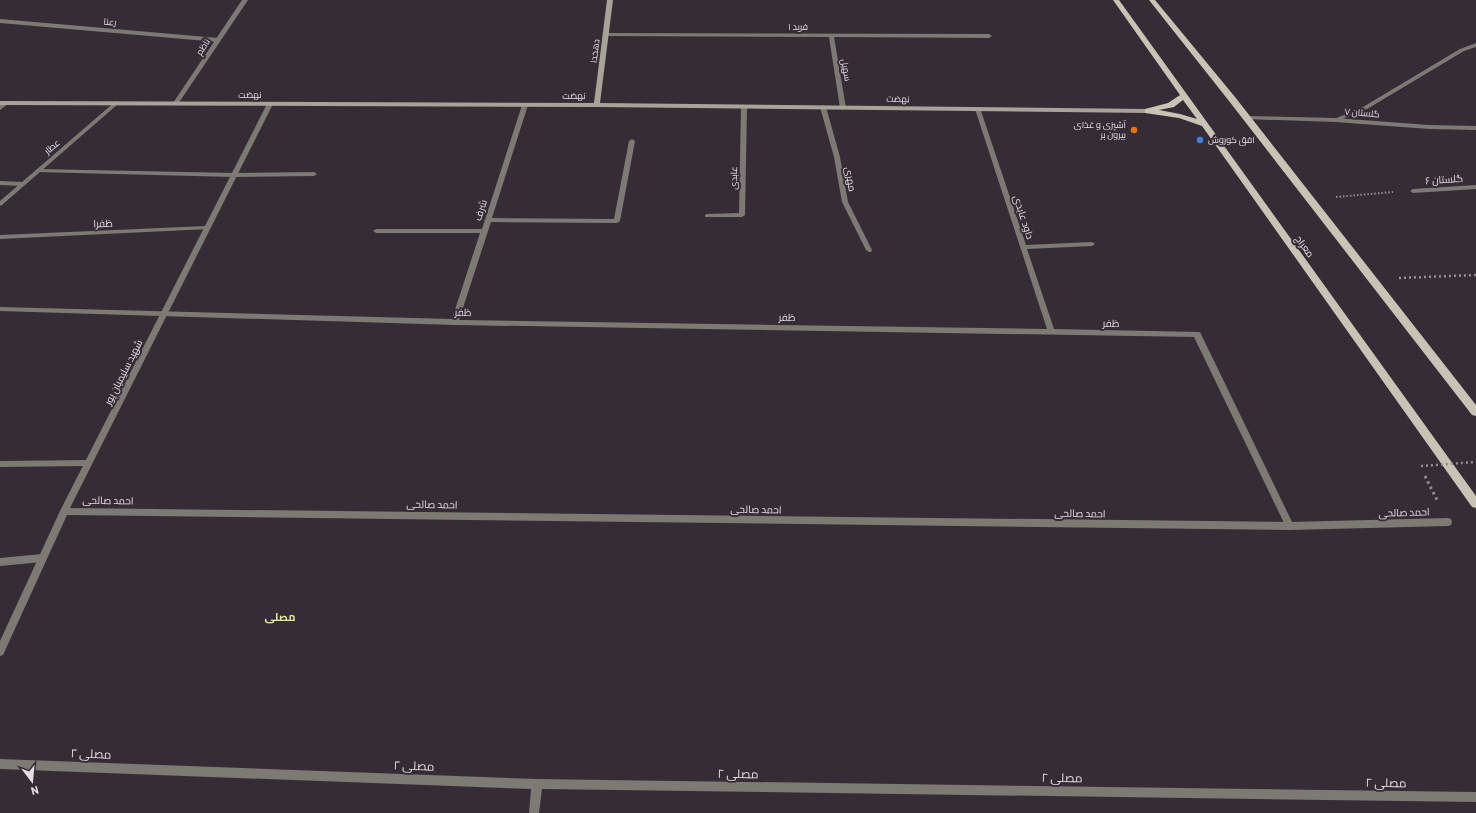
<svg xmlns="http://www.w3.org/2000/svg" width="1476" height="813" viewBox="0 0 1476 813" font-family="Barlow,Cairo,sans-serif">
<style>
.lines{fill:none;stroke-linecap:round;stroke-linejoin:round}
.path-far2{stroke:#958d95;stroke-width:2;stroke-dasharray:1.5 2;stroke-linecap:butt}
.path-far1{stroke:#958d95;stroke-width:2.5;stroke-dasharray:2 3;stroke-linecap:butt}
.path{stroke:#958d95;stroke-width:3;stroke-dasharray:2.5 3.5;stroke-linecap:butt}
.lane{fill:#7c7a73;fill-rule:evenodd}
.street{fill:#7c7a73;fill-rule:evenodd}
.secondary{fill:#a7a399;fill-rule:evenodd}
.primary{fill:#c8c3b5;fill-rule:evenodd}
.path-bridge{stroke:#958d95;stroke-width:2.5;stroke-dasharray:2 3;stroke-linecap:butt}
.food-dot{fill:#e8710a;stroke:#362c36;stroke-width:1.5}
.shop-dot{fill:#3f7fe0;stroke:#362c36;stroke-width:1.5}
.labels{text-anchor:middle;stroke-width:4;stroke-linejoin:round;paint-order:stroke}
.far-street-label{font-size:9px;fill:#e4dee4;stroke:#362c36}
.far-poi-label{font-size:9px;fill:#e4dee4;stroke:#362c36;text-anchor:end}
.street-label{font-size:10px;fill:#e4dee4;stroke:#362c36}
.neighbourhood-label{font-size:11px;font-weight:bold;fill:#e0ea9c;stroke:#362c36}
.near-street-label{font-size:12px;fill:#e4dee4;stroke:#362c36}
</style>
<rect width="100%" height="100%" fill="#362c36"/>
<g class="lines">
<!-- path-far2 -->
<polyline class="path-far2" points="1336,197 1393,192"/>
<!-- path-far1 -->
<polyline class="path-far1" points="1399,278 1476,275"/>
<!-- path -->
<polyline class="path" points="1425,476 1437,500"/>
<!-- lane -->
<g class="lane">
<polygon points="0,19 218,38 221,40 218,42 0,23"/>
<polygon points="606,33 989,34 992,36 989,38 834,37 846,108 843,110 840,108 829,37 604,36 604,34"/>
<polygon points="6,101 9,103 8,104 0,110 0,105"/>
<polygon points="525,103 528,105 492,218 614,219 629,141 632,139 635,141 620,221 617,223 491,222 459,320 1047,329 975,109 978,107 980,108 1026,245 1092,242 1095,244 1092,246 1027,249 1054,329 1200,332 1294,526 1293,529 1290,530 1287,529 1194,337 455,325 0,311 0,307 452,319 480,233 376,233 373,231 376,229 482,229 522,105"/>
<polygon points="744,105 747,107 745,215 742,217 705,217 705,215 707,214 739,213 741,107"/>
<polygon points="823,105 826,107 840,157 848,202 872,250 871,252 869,252 866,250 842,202 834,157 820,107"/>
<polygon points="1246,116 1335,118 1429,125 1476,126 1476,130 1429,129 1335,122 1244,119 1243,118"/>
<polygon points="38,169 234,173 314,172 317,174 314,176 234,177 36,172 36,170"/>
<polygon points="0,181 23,182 26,184 23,186 0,185"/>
<polygon points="1476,185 1476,189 1413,193 1410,191 1413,189"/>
<polygon points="207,226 210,228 209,229 0,239 0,235"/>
<polygon points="88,460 91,461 92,463 91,465 88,466 0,467 0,461"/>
<polygon points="42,554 45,555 47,558 45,561 42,562 0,566 0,558"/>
<polygon points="0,759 537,779 1476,792 1476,802 542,789 539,813 529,813 531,789 0,769"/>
</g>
<!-- street -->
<g class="street">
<polygon points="242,0 248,0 178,104 174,104 173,103"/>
<polygon points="1476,43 1476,47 1464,51 1367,109 1337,121 1333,121 1332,120 1363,107 1460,49"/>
<polygon points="116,101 119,103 118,104 2,205 0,206 0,201"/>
<polygon points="270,102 273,104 70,508 1290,522 1448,518 1451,519 1452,522 1451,525 1448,526 1290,530 67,515 3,655 0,656 0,641 60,511 267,104"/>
</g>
<!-- secondary -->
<polygon class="secondary" points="607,0 613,0 600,103 1148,109 1151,111 1148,113 597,107 0,105 0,101 594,103"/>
<!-- primary -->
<g class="primary">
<path d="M1113,0H1119L1476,496V508L1472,507L1202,126L1179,118L1145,113V109L1168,103L1180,95ZM1183,100L1197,119L1180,114L1159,110L1174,107Z"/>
<polygon points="1149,0 1155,0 1235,97 1476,405 1476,416 1472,415 1229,101"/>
</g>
<!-- path-bridge -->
<polyline class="path-bridge" points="1421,466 1476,462"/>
</g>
<!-- markers -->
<circle class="food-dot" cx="1134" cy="130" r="4"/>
<circle class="shop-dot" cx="1200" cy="140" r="4"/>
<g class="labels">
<!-- far-street labels -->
<g class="far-street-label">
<text transform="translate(110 22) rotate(5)" y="3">رعنا</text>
<text x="798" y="30">فرید ۱</text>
<text transform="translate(203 47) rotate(-57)" y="3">ناظم</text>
<text transform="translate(595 51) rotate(-83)" y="3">دهخدا</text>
<text transform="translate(846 70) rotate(80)" y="3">سهیل</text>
<text x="250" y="98">نهضت</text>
<text x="574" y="99">نهضت</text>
<text transform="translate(898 99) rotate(1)" y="3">نهضت</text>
<text transform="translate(1362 113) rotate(5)" y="3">گلستان ۷</text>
<text transform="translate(52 147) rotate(-41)" y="3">عطار</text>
<text transform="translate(734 178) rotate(-89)" y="3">عابدی</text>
</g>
<!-- far-poi labels -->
<g class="far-poi-label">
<text x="1126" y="128">آشپزی و غذای<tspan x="1126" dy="10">بیرون بر</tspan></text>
<text x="1208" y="143" text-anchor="start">افق کوروش</text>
</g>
<!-- street labels -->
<g class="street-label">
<text transform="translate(851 179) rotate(80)" y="4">مهری</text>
<text transform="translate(1444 179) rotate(-4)" y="4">گلستان ۶</text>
<text transform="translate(480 210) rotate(-72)" y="4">شرف</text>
<text transform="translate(1024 217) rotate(72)" y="4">داود عابدی</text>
<text transform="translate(103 223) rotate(-2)" y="4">ظفرا</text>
<text transform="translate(1305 246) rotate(54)" y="4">معراج</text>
<text transform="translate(463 312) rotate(1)" y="4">ظفر</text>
<text transform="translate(787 317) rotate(1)" y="4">ظفر</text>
<text transform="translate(1111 323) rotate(1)" y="4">ظفر</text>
<text transform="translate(123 372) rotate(-63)" y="4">شهید سلیمیان پور</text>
<text transform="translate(108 500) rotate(1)" y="4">احمد صالحی</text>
<text transform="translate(432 504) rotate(1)" y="4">احمد صالحی</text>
<text transform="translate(756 509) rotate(1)" y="4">احمد صالحی</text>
<text transform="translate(1404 512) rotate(-2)" y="4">احمد صالحی</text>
<text transform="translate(1080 513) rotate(1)" y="4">احمد صالحی</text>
</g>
<!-- neighbourhood labels -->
<g class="neighbourhood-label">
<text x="280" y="621">مصلی</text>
</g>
<!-- near-street labels -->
<g class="near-street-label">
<text transform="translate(91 754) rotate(2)" y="4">مصلی ۲</text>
<text transform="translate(414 766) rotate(2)" y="4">مصلی ۲</text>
<text transform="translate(738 774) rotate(1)" y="4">مصلی ۲</text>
<text transform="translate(1062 778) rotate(1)" y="4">مصلی ۲</text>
<text transform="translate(1386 783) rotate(1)" y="4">مصلی ۲</text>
</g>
</g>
<!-- north arrow -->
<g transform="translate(32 781) rotate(164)" stroke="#362c36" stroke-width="3" paint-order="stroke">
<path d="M0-3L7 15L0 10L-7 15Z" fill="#e4dee4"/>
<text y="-6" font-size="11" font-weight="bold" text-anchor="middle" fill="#e4dee4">N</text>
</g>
</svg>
